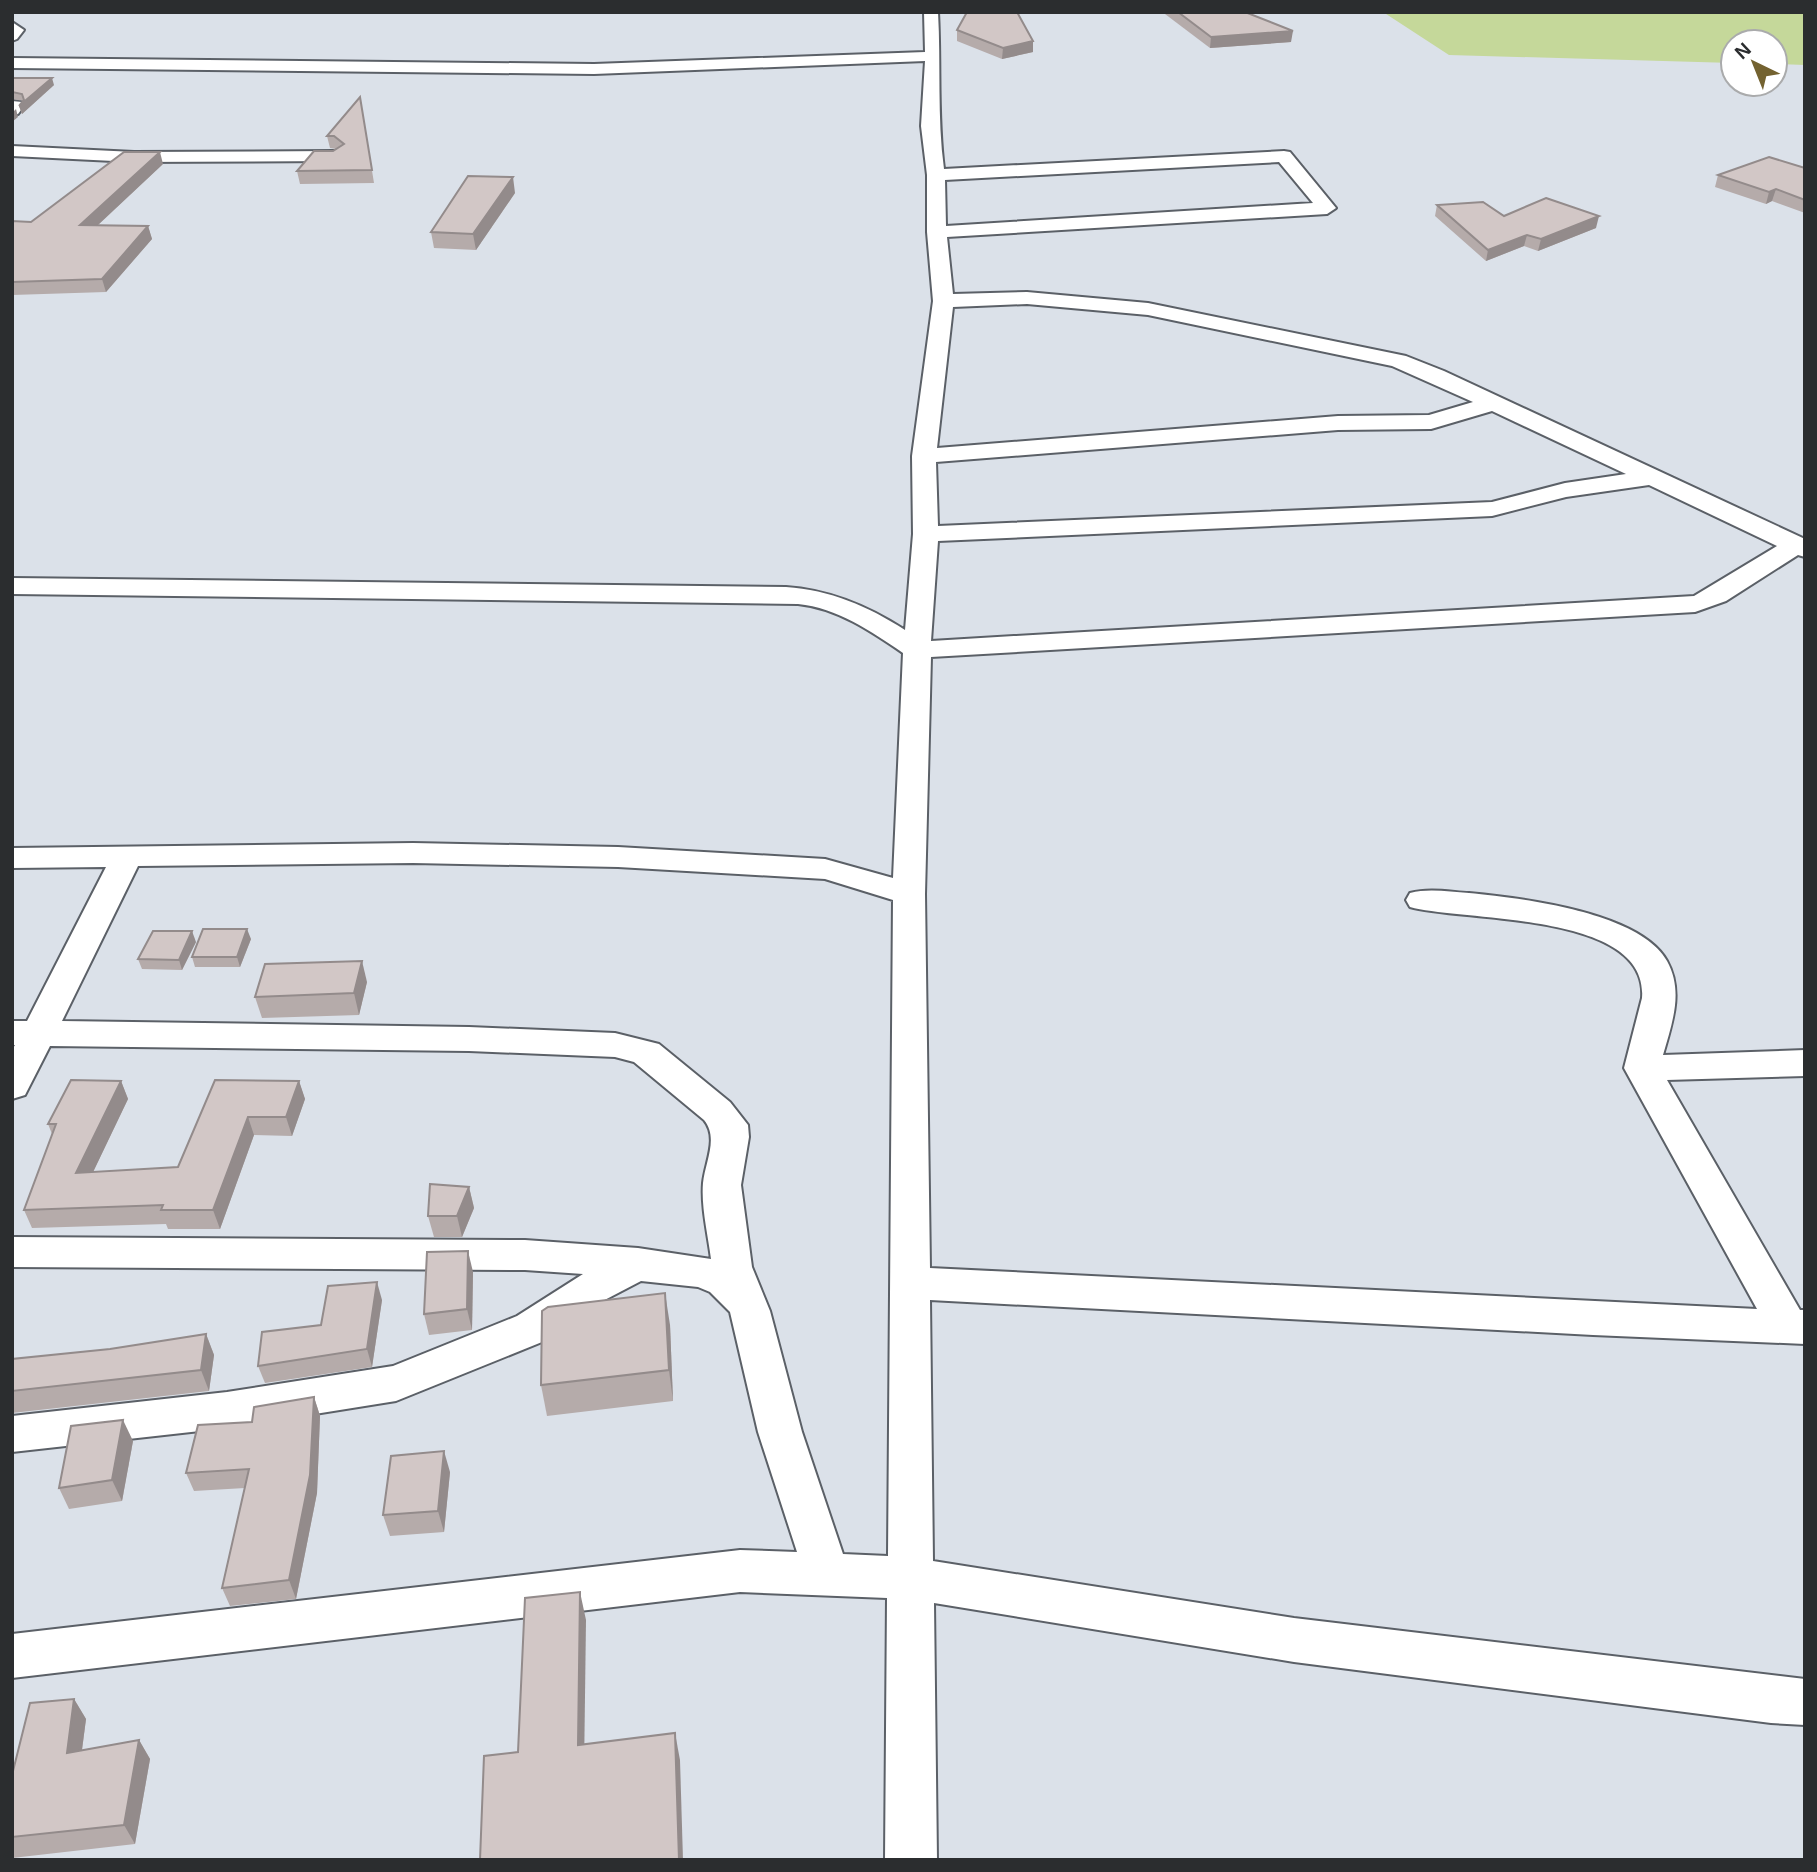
<svg xmlns="http://www.w3.org/2000/svg" width="1817" height="1872" viewBox="0 0 1817 1872" font-family="Arial,sans-serif">
<style>
.green{fill:#c5d89a}
.lines{fill:none;stroke-linecap:round;stroke-linejoin:round}
.minor-casing{stroke:#5b6067;stroke-width:4}
.minor{fill:#fff;fill-rule:evenodd}
.wall{fill:#b5abaa}
.shaded-wall{fill:#938b8b}
.building{fill:#d2c7c6;stroke:#938b8b;stroke-width:2}
</style>
<rect width="100%" height="100%" fill="#dbe1e9"/>
<!-- green -->
<polygon class="green" points="1383,12 1805,12 1805,65 1775,64 1775,42 1733,42 1733,63 1449,55"/>
<g class="lines">
<defs>
<g id="minor">
<path d="M924,12H938C941,65 937,117 944,169L1284,151L1290,152L1336,208L1327,214L947,237L953,294L1027,292L1148,303L1406,356L1444,371L1805,539V557L1798,555L1726,601L1695,612L931,657L925,894L930,1268L1757,1309L1624,1068L1642,998C1649,911 1464,922 1410,907L1406,900L1410,893C1429,888 1450,892 1469,893C1521,898 1640,912 1667,961C1684,992 1672,1023 1663,1055L1805,1050V1076L1667,1080L1800,1310H1805V1344L1593,1335L930,1300L933,1561L1294,1618L1805,1679V1725L1771,1723L1294,1662L934,1603L937,1860H885L887,1598L740,1592L12,1678V1634L740,1550L797,1552L758,1432L730,1312L710,1292L698,1287L641,1281L597,1304L547,1340L396,1401L227,1428L12,1452V1416L227,1392L393,1366L517,1316L583,1274L525,1270L12,1267V1237L525,1240L638,1248L711,1259C708,1235 701,1207 703,1183C705,1162 719,1138 704,1120L634,1062L615,1057L469,1051L50,1046L25,1095L12,1099V1050L15,1045H12V1021H27L106,867L12,868V848L413,843L618,847L825,859L893,878L903,653C871,631 837,608 798,604L12,594V578L786,587C830,590 868,606 905,630L913,534L912,456L933,301L927,232V175L921,126L925,61L594,74L12,68V58L594,64L925,52ZM1279,162L1313,203L946,226L945,180ZM1027,304L1148,315L1392,366L1473,402L1429,415L1338,416L937,448L953,307ZM1492,411L1626,474L1565,483L1492,502L938,526L936,462L1338,430L1431,429ZM1649,485L1777,546L1694,596L931,641L938,541L1492,516L1566,497ZM413,863L618,867L825,879L893,900L888,1556L843,1554L802,1432L770,1311L752,1267L741,1185L749,1137L748,1125L730,1102L659,1044L615,1033L469,1027L62,1021L138,866Z"/>
<polygon points="12,22 24,30 17,39 12,41"/>
<polygon points="12,101 22,102 24,106 18,114 12,115"/>
<polygon points="12,146 134,152 335,151 344,156 335,161 134,162 12,156"/>
</g>
</defs>
<!-- minor casing -->
<use href="#minor" class="minor-casing"/>
<!-- minor -->
<use href="#minor" class="minor"/>
</g>
<!-- wall -->
<g class="wall">
<polygon points="1165,12 1245,12 1291,42 1210,48 1165,14"/>
<polygon points="957,30 1033,41 1033,52 1002,59 957,41"/>
<polygon points="12,78 54,85 22,114 19,106 24,101 12,99"/>
<polygon points="360,97 374,183 300,184 297,171 336,149 330,148 327,136"/>
<polygon points="163,164 98,225 148,226 152,239 106,292 12,295 12,221 31,222"/>
<polygon points="1805,168 1805,213 1772,201 1766,204 1715,187 1718,175"/>
<polygon points="515,193 476,250 434,248 431,232"/>
<polygon points="1437,205 1504,216 1596,228 1538,251 1524,246 1486,261 1435,216"/>
<polygon points="251,939 240,967 195,967 192,957"/>
<polygon points="196,942 182,970 142,969 138,959"/>
<polygon points="367,982 359,1015 262,1018 255,997"/>
<polygon points="121,1081 128,1099 93,1172 178,1167 299,1081 305,1099 292,1136 254,1135 220,1229 168,1229 166,1224 32,1228 24,1210 52,1134 48,1124"/>
<polygon points="469,1187 474,1208 462,1237 434,1237 428,1216"/>
<polygon points="473,1272 472,1330 429,1335 424,1314"/>
<polygon points="382,1300 372,1367 265,1383 258,1366 321,1325"/>
<polygon points="670,1325 673,1401 547,1416 541,1385"/>
<polygon points="206,1334 214,1355 209,1391 12,1413 12,1359 110,1349"/>
<polygon points="314,1397 320,1416 317,1493 296,1599 230,1606 222,1588 245,1488 194,1491 186,1473 252,1422"/>
<polygon points="133,1441 122,1501 69,1509 59,1488"/>
<polygon points="450,1472 444,1532 390,1536 383,1515"/>
<polygon points="74,1699 86,1719 82,1750 139,1740 150,1759 135,1844 12,1858 12,1775"/>
</g>
<!-- shaded-wall -->
<g class="shaded-wall">
<polygon points="1293,31 1291,42 1210,48 1211,37"/>
<polygon points="1033,41 1033,52 1002,59 1003,48"/>
<polygon points="52,78 54,85 22,114 19,106"/>
<polygon points="16,109 18,117 12,122 12,113"/>
<polygon points="160,152 163,164 84,238 80,225"/>
<polygon points="513,177 515,193 476,250 473,234"/>
<polygon points="1776,189 1772,201 1766,204 1769,192"/>
<polygon points="1599,216 1596,228 1538,251 1541,239"/>
<polygon points="148,226 152,239 106,292 102,279"/>
<polygon points="1527,235 1524,246 1486,261 1488,250"/>
<polygon points="247,929 251,939 240,967 237,957"/>
<polygon points="192,931 196,942 182,970 179,960"/>
<polygon points="362,961 367,982 359,1015 354,993"/>
<polygon points="121,1081 128,1099 84,1191 76,1173"/>
<polygon points="299,1081 305,1099 292,1136 286,1117"/>
<polygon points="248,1117 254,1135 220,1229 213,1210"/>
<polygon points="469,1187 474,1208 462,1237 457,1216"/>
<polygon points="468,1251 473,1272 472,1330 467,1309"/>
<polygon points="377,1282 382,1300 372,1367 367,1349"/>
<polygon points="665,1293 670,1325 673,1401 669,1370"/>
<polygon points="206,1334 214,1355 209,1391 201,1370"/>
<polygon points="314,1397 320,1416 317,1493 296,1599 289,1580"/>
<polygon points="123,1420 133,1441 122,1501 112,1480"/>
<polygon points="444,1451 450,1472 444,1532 438,1511"/>
<polygon points="580,1592 586,1620 584,1772 578,1745"/>
<polygon points="74,1699 86,1719 79,1772 67,1753"/>
<polygon points="675,1733 680,1760 683,1860 679,1860"/>
<polygon points="139,1740 150,1759 135,1844 124,1825"/>
</g>
<!-- building -->
<g class="building">
<polygon points="967,12 1017,12 1033,41 1003,48 957,30"/>
<polygon points="1178,12 1245,12 1293,31 1211,37"/>
<polygon points="12,78 52,78 19,106 24,100 22,94 12,92"/>
<polygon points="360,97 372,170 297,171 314,151 333,151 344,144 334,136 327,136"/>
<polygon points="124,152 160,152 80,225 148,226 102,279 12,282 12,221 31,222"/>
<polygon points="1769,157 1805,168 1805,200 1776,189 1769,192 1718,175"/>
<polygon points="468,176 513,177 473,234 431,232"/>
<polygon points="1546,198 1599,216 1541,239 1527,235 1488,250 1437,205 1483,202 1504,216"/>
<polygon points="203,929 247,929 237,957 192,957"/>
<polygon points="153,931 192,931 179,960 138,959"/>
<polygon points="362,961 354,993 255,997 265,964"/>
<polygon points="71,1080 121,1081 76,1173 178,1167 215,1080 299,1081 286,1117 248,1117 213,1210 161,1210 163,1205 24,1210 56,1124 48,1124"/>
<polygon points="430,1184 469,1187 457,1216 428,1216"/>
<polygon points="468,1251 467,1309 424,1314 427,1252"/>
<polygon points="377,1282 367,1349 258,1366 262,1332 321,1325 328,1286"/>
<polygon points="665,1293 669,1370 541,1385 542,1311 548,1307"/>
<polygon points="206,1334 201,1370 12,1391 12,1359 110,1349"/>
<polygon points="314,1397 310,1475 289,1580 222,1588 249,1469 186,1473 198,1425 252,1422 254,1407"/>
<polygon points="123,1420 112,1480 59,1488 71,1426"/>
<polygon points="444,1451 438,1511 383,1515 391,1456"/>
<polygon points="580,1592 578,1745 675,1733 679,1860 480,1860 484,1756 518,1752 525,1598"/>
<polygon points="74,1699 67,1753 139,1740 124,1825 12,1837 12,1775 30,1703"/>
</g>
<!-- border -->
<rect width="1817" height="1872" fill="none" stroke="#2b2d2f" stroke-width="28"/>
<!-- north arrow -->
<g transform="translate(1754 63) rotate(317)"><circle r="33" fill="#ffffff" stroke="#aaabac" stroke-width="2"/>
<path d="M0-5L12 26L0 18L-12 26Z" fill="#736230"/>
<text y="-10" font-size="19" font-weight="bold" text-anchor="middle" fill="#2b2d2f">N</text>
</g>
</svg>
